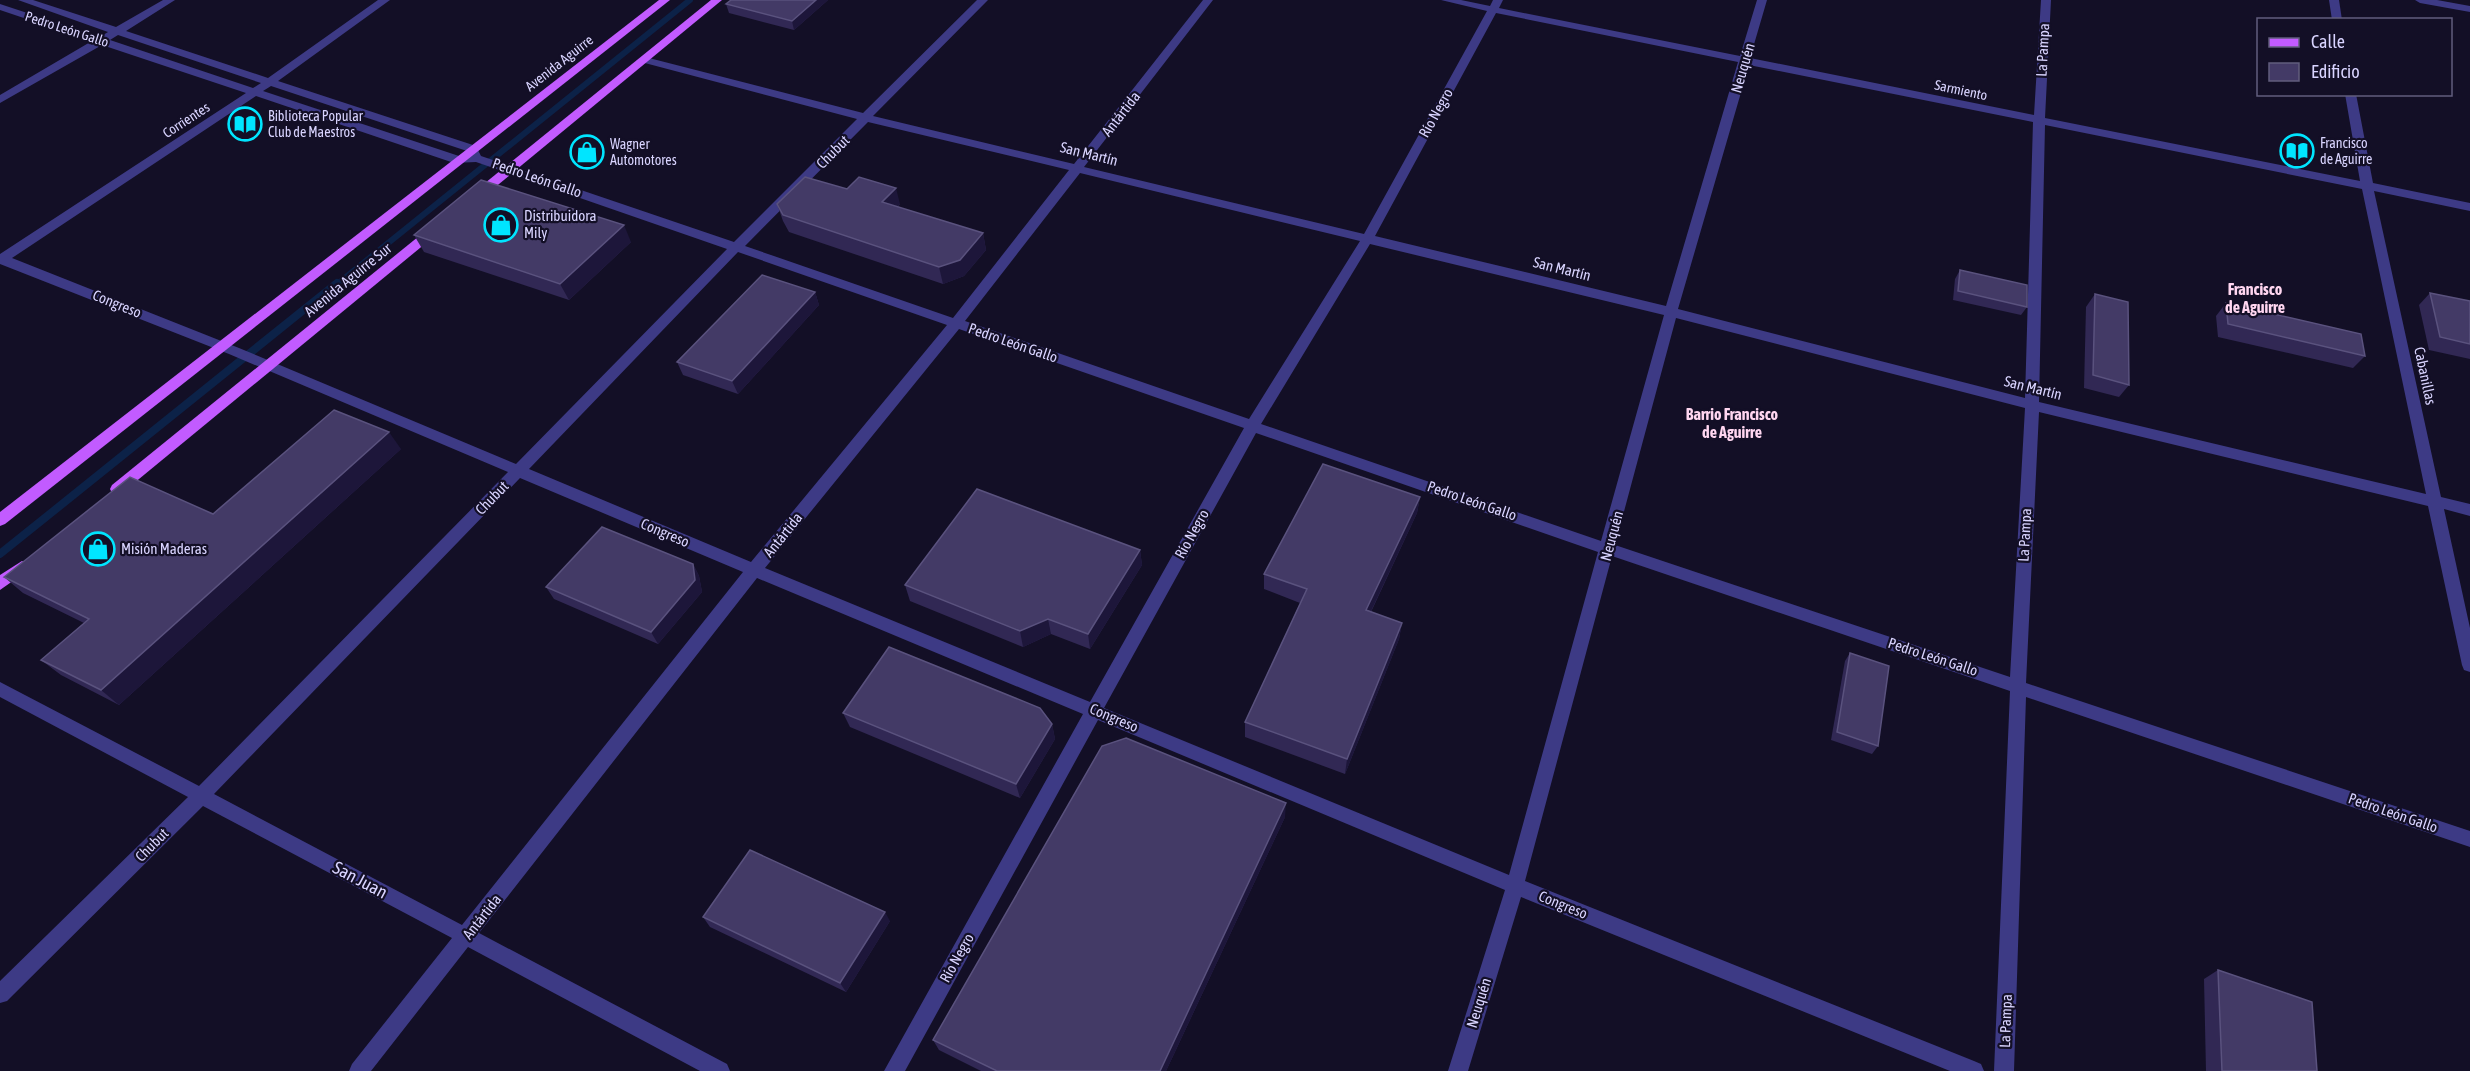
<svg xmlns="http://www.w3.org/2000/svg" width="2470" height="1071" viewBox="0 0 2470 1071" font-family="'Asap Condensed',sans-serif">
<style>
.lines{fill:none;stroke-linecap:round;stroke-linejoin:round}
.stream-far1{stroke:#0c2248;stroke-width:6}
.stream{stroke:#0c2248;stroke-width:8}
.minor{fill:#3d3a85;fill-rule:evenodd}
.major{fill:#c25bff;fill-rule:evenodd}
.wall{fill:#312854}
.shaded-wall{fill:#1d163a}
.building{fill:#433a66;stroke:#5a527e;stroke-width:1.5}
.labels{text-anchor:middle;stroke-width:4.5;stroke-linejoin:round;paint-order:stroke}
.far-street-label{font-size:14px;fill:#d9d4ff;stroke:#130f26}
.far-poi-label{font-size:14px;fill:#d9d4ff;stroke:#130f26;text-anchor:start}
.street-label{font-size:15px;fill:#d9d4ff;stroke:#130f26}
.poi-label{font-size:15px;fill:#d9d4ff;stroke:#130f26;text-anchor:start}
.neighbourhood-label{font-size:16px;font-weight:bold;fill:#ffd6f0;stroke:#130f26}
.near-street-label{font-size:18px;fill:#d9d4ff;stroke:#130f26}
</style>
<rect width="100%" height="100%" fill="#130f26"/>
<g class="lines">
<!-- stream-far1 -->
<polyline class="stream-far1" points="336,285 690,0"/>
<!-- stream -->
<polyline class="stream" points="0,554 337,283"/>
<!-- minor -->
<g class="minor">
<path d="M18,0H33L116,27L163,0H175L126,31L268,78L378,0H390L278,81L476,146L481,156L734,242L857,119L641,62V58H649L863,113L977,0H988L873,116L1074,164L1203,0H1213L1084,167L1364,234L1487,11L1441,0H1461L1490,6L1493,0H1503L1499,8L1740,56L1757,0H1767L1750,58L2034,115L2041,0H2051L2045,118L2360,181L2345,94H2356L2373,183L2470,203V211L2374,191L2441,497L2470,504V516L2444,509L2470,628V672L2464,670L2462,665L2428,506L2039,412L2026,683L2470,831V847L2026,697L2014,1071H1994L2010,691L1612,556L1525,881L1974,1061L1981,1064L1984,1071H1950L1521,897L1468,1071H1448L1505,890L1098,720L905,1071H884L1083,714L757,578L479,933L727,1064L730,1071H700L468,947L371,1071H349L352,1064L452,938L203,806L7,1001L0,1003V981L188,797L0,697V682L199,786L508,472L229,354L0,264V254L246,93L102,45L0,103V95L92,41L0,10V4L100,37L108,32ZM1496,13L1738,62L1666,306L1375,236ZM118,35L261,83L253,88L110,40ZM1749,65L2033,122L2025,398L1678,309ZM271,86L467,151L470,155L459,156L263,91ZM256,96L454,163L476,162L727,249L516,464L239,348L12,258ZM868,122L1069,170L953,318L745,246ZM2045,125L2362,189L2426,494L2039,402ZM1080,173L1360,241L1249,419L965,321ZM1370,244L1664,315L1601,541L1261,424ZM738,252L947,325L751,562L529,469ZM1676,318L2025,408L2010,677L1615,545ZM959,329L1244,428L1090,702L765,568ZM1256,433L1598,552L1509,875L1104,708ZM520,478L743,572L462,925L214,794Z"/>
<polygon points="2329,0 2339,0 2342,20 2332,20"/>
<polygon points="2415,0 2437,0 2470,6 2470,12 2420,3"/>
</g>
<!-- major -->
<g class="major">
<polygon points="659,0 670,0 5,524 0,526 0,512"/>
<polygon points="711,0 722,0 482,198 474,198 474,192"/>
<polygon points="433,227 439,231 437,234 122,493 112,493 110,489 112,485 429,228"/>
<polygon points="22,561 27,563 30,567 27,571 0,590 0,575"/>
</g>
</g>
<!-- wall -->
<g class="wall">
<polygon points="828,0 794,30 729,13 726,4"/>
<polygon points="777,204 900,204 898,207 983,233 986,250 964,276 943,284 789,232 783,221"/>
<polygon points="414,235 631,242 569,300 424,252"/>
<polygon points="1960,270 2027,307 2021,315 1953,300 1955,279"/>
<polygon points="815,292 819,305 738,394 683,375 677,362"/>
<polygon points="2430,293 2470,301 2470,359 2429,350 2419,305"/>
<polygon points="2095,294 2129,385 2119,397 2084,388 2086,307"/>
<polygon points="2226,303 2365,356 2353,368 2218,337 2216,316"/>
<polygon points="401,449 119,705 61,675 41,660 84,623 23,593 4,577 213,514"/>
<polygon points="1420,497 1417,513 1371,612 1402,623 1399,639 1345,774 1245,737 1245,722 1300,603 1264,589 1264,574"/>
<polygon points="1140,550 1142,565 1090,649 1051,634 1023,647 910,601 905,585"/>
<polygon points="693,564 699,576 702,592 658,644 554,599 546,587"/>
<polygon points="1850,653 1878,746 1872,754 1831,740 1845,661"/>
<polygon points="843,713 1052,724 1055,739 1020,798 850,727"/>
<polygon points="1285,817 1166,1071 981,1071 939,1050 933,1040"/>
<polygon points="703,917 890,921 846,992 710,927"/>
<polygon points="2218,970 2317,1071 2206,1071 2204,979"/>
</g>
<!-- shaded-wall -->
<g class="shaded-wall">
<polygon points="816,0 828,0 794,30 792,21"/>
<polygon points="896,188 900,204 887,219 882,202"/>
<polygon points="624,225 631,242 569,300 560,284"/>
<polygon points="983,233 986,250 964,276 943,284 939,267"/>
<polygon points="815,292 819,305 738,394 732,381"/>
<polygon points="389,432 401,449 119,705 101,690"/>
<polygon points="1420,497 1417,513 1364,626 1366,610"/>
<polygon points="1140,550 1142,565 1090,649 1088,634"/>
<polygon points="693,564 699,576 702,592 658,644 651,632"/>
<polygon points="1048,619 1051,634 1023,647 1020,631"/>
<polygon points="1402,623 1399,639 1345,774 1347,759"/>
<polygon points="1052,724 1055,739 1020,798 1016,784"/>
<polygon points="1286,803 1285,817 1166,1071 1160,1071"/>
<polygon points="885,912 890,921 846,992 840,983"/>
</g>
<!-- building -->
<g class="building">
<polygon points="731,0 816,0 792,21 726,4"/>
<polygon points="805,177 847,189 859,177 896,188 882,202 983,233 960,260 939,267 783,215 777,204"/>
<polygon points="481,180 624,225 560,284 414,235"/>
<polygon points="1960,270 2027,285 2027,307 1958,291"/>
<polygon points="762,275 815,292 732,381 677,362"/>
<polygon points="2430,293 2470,301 2470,344 2440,337"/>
<polygon points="2095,294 2128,302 2129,385 2093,375"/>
<polygon points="2226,303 2361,334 2365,356 2228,324"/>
<polygon points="334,410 389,432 101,690 41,660 89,619 4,577 130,477 213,514"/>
<polygon points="1323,464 1420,497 1366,610 1402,623 1347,759 1245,722 1307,589 1264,574"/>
<polygon points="977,489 1140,550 1088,634 1048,619 1020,631 905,585"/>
<polygon points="602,527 693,564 695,580 651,632 546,587"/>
<polygon points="889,647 1040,708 1052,724 1016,784 843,713"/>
<polygon points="1850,653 1889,666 1878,746 1837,732"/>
<polygon points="1126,738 1286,803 1160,1071 997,1071 933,1040 1102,746"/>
<polygon points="750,850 885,912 840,983 703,917"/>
<polygon points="2218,970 2312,1002 2317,1071 2222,1071"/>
</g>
<!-- icons -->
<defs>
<symbol id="library-ring" viewBox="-11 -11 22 22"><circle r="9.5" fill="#130f26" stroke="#00e5ff" stroke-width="1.5"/><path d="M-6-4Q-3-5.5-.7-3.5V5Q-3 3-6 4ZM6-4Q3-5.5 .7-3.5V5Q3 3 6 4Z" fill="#00e5ff"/></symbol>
<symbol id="shop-ring" viewBox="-11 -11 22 22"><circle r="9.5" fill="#130f26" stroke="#00e5ff" stroke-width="1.5"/><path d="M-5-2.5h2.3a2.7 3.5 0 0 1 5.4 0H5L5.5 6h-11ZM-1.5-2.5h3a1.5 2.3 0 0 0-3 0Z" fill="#00e5ff"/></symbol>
</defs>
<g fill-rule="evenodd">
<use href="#library-ring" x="226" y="105" width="38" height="38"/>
<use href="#library-ring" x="2278" y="132" width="38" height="38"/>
<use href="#shop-ring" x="568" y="133" width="38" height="38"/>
<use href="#shop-ring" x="482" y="206" width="38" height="38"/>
<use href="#shop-ring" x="79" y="530" width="38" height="38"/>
</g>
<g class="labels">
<!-- far-street labels -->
<g class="far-street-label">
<text transform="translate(67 29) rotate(18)" y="5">Pedro León Gallo</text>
<text transform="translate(559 63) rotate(-38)" y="5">Avenida Aguirre</text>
<text transform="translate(1961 90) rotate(12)" y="5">Sarmiento</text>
<text transform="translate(186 120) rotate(-33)" y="5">Corrientes</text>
</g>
<!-- far-poi labels -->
<g class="far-poi-label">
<text x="268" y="121">Biblioteca Popular<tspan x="268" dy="16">Club de Maestros</tspan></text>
<text x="2320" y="148">Francisco<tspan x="2320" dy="16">de Aguirre</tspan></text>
<text x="610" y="149">Wagner<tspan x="610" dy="16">Automotores</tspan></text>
</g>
<!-- street labels -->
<g class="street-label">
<text transform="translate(2043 50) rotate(-87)" y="5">La Pampa</text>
<text transform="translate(1743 68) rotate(-74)" y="5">Neuquén</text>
<text transform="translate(1436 113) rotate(-61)" y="5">Río Negro</text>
<text transform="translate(1121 114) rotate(-52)" y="5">Antártida</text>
<text transform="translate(833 152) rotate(-45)" y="5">Chubut</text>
<text transform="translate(1089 154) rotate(14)" y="5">San Martín</text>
<text transform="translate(537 178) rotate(19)" y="5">Pedro León Gallo</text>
<text transform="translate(1562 269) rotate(14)" y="5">San Martín</text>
<text transform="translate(348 280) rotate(-39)" y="5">Avenida Aguirre Sur</text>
<text transform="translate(117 304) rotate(22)" y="5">Congreso</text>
<text transform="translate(1013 343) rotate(19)" y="5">Pedro León Gallo</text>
<text transform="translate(2425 376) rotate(78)" y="5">Cabanillas</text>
<text transform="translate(2033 388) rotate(14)" y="5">San Martín</text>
<text transform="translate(492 498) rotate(-46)" y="5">Chubut</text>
<text transform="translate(1472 501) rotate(19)" y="5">Pedro León Gallo</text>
<text transform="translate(665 533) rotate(23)" y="5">Congreso</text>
<text transform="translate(1192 534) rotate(-61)" y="5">Río Negro</text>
<text transform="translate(783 535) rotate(-51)" y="5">Antártida</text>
<text transform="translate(2025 535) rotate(-87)" y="5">La Pampa</text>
<text transform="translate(1612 536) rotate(-75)" y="5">Neuquén</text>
<text transform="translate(1933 657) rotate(18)" y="5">Pedro León Gallo</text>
<text transform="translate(1114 718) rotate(23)" y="5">Congreso</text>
<text transform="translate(2393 813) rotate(19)" y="5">Pedro León Gallo</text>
<text transform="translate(152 845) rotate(-45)" y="5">Chubut</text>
<text transform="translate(1563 905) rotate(22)" y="5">Congreso</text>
<text transform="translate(482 917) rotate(-52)" y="5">Antártida</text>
<text transform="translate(957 958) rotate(-61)" y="5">Río Negro</text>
<text transform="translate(1479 1003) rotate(-73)" y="5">Neuquén</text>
<text transform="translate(2006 1021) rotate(-88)" y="5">La Pampa</text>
</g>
<!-- poi labels -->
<g class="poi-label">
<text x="524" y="221">Distribuidora<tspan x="524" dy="17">Mily</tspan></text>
<text x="121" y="554">Misión Maderas</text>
</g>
<!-- neighbourhood labels -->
<g class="neighbourhood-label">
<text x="2255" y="295">Francisco<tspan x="2255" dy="18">de Aguirre</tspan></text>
<text x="1732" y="420">Barrio Francisco<tspan x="1732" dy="18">de Aguirre</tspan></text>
</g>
<!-- near-street labels -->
<g class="near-street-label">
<text transform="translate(360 880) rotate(28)" y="6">San Juan</text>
</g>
</g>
<!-- legend -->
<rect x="2257" y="18" width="195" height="78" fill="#130f26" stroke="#625e7d" stroke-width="1.5"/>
<rect x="2269" y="38" width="30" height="9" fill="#c25bff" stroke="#625e7d" stroke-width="1.5"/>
<text x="2311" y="48" font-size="18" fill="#d9d4ff">Calle</text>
<rect x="2269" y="63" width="30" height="18" fill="#433a66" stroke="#625e7d" stroke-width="1.5"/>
<text x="2311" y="78" font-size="18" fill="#d9d4ff">Edificio</text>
</svg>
